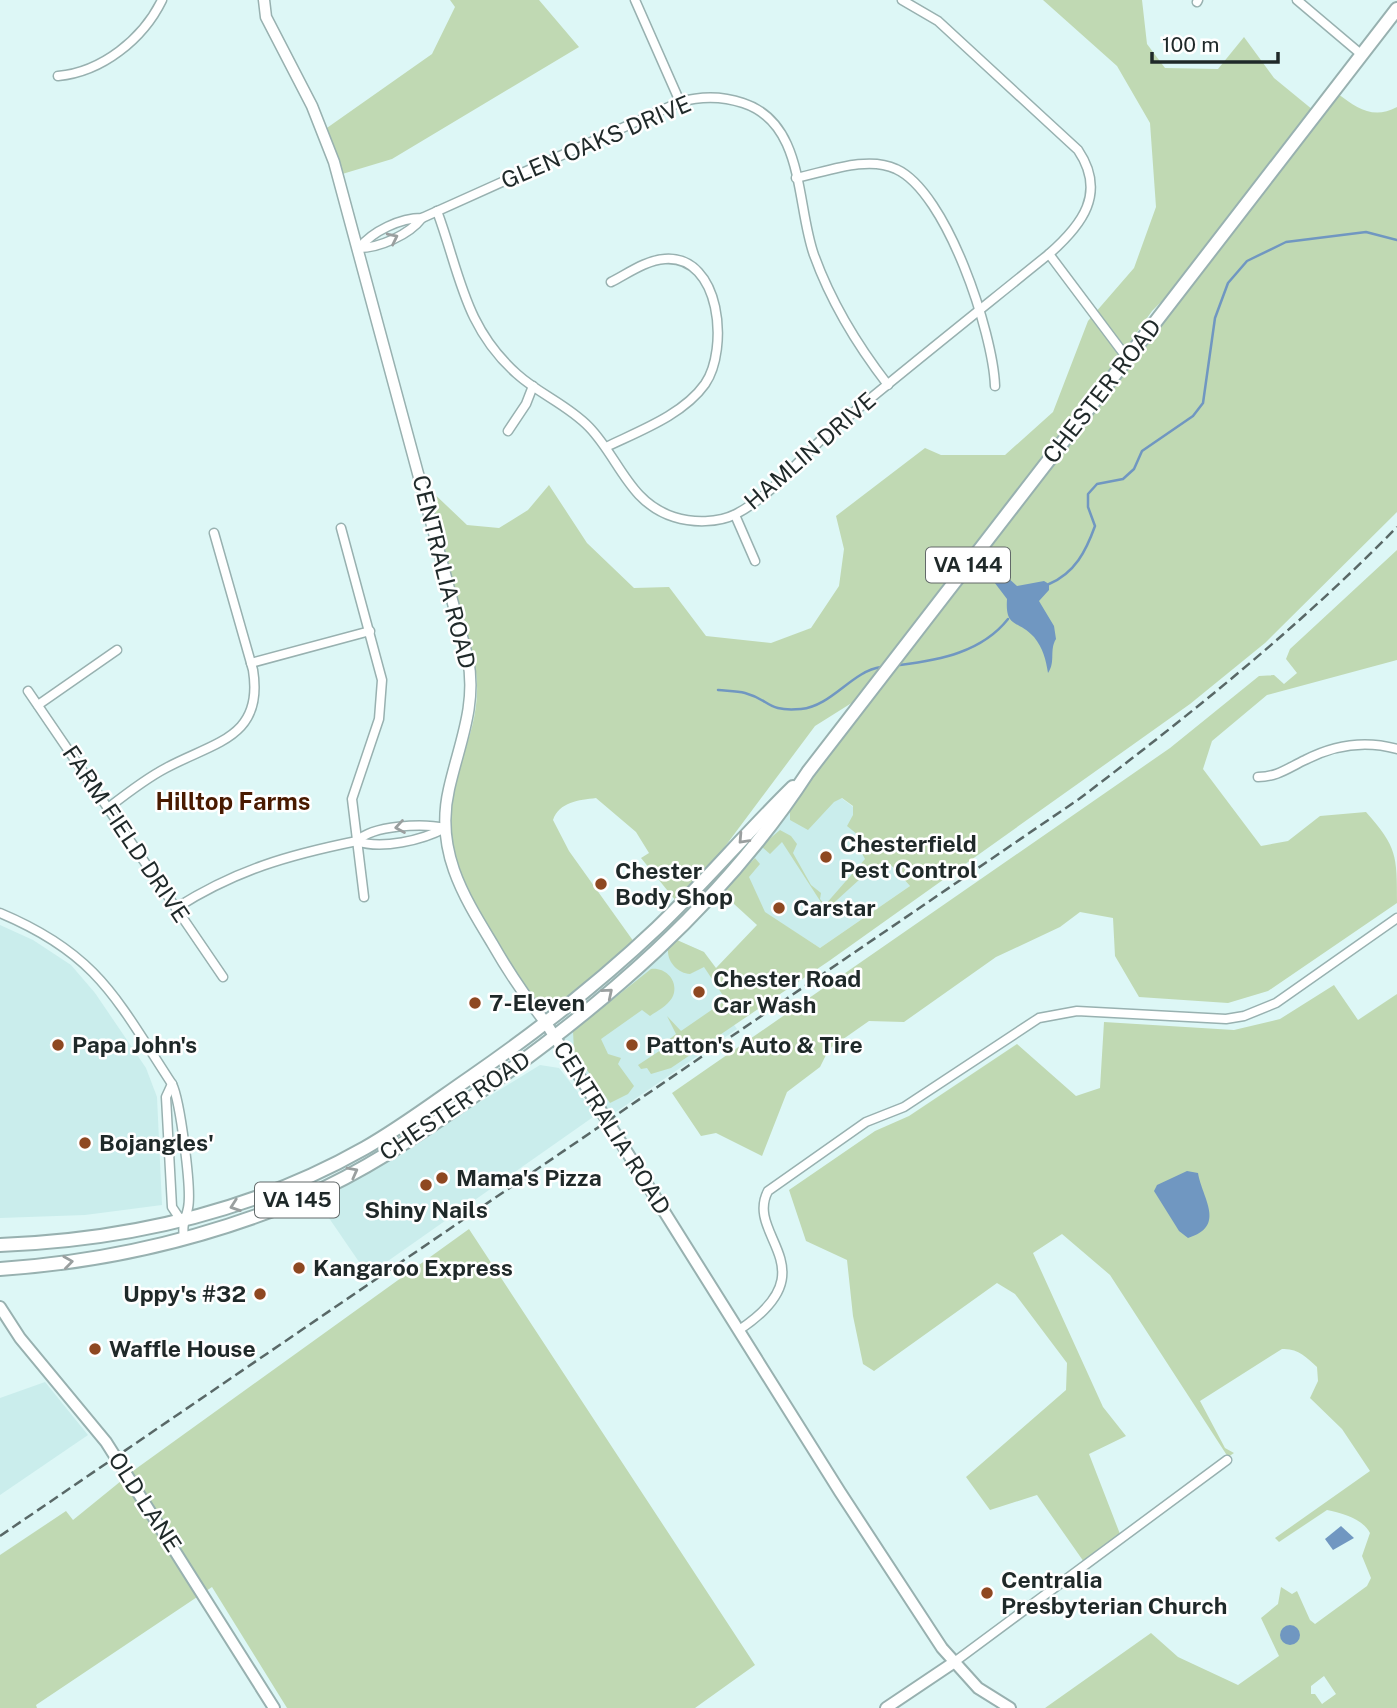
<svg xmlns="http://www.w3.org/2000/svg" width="1397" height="1708" viewBox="0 0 1397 1708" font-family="'Public Sans',sans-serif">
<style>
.built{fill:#caedec}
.green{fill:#c0d9b3;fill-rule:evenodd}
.water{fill:#7097c1}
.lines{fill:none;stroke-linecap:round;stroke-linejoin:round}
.stream{stroke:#7097c1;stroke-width:2.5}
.minor-casing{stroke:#98b1b0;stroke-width:11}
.tertiary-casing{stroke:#98b1b0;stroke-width:13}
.secondary-casing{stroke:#98b1b0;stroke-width:14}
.primary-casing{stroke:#98b1b0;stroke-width:16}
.minor{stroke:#fff;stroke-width:8}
.tertiary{stroke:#fff;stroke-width:10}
.secondary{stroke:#fff;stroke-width:10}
.primary{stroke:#fff;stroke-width:12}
.rail{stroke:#596867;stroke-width:2.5;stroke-dasharray:10 5;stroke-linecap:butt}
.oneway{stroke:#9a9f9f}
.poi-dot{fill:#8e4821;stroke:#fff;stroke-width:2.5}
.labels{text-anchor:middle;stroke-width:5;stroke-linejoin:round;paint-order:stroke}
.shield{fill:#fff;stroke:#626969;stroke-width:2}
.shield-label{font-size:21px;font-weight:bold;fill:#1f2929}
.street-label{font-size:23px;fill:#1f2929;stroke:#fff}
.poi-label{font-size:23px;font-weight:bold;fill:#1f2929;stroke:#fff;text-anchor:start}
.neighbourhood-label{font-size:24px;font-weight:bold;fill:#491a00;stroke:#fff}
</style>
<rect width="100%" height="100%" fill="#ddf7f6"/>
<!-- built -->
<g class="built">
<polygon points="808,773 856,809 871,845 910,886 820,948 778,921 768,921 731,876"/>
<polygon points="0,925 33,940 71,965 95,993 146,1068 157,1097 162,1205 85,1215 0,1218"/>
<polygon points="673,936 678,941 704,952 726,1000 727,1015 737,1029 607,1118 556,1036"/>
<polygon points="540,1065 559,1068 596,1115 368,1275 318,1202"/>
<polygon points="45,1382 88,1435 0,1495 0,1398"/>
</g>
<!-- green -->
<g class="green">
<polygon points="450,0 539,0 579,47 392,159 339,175 324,130 432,54 455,7"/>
<path d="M1043,0H1142L1147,44L1165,68L1218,69L1244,37L1274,78L1313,110L1178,285L1152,311L1105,377L858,699L815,726L706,872L676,901L641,858L649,853L636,832L596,798C579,800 559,802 553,820L569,851L634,942L560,1006L545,1008C525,995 511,964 497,944C461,892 438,840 457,776C468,740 481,710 476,672L426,486L467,525L499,528L528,510L549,485L587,543L634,588L669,587L706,636L771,643L811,628L839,586L844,549L836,516L925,448L941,455H1005L1053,412L1088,321L1134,268L1156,207L1150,123L1117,66Z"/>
<path d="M1338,94C1357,108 1373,120 1397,107V512L1265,643L1190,704L829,961L671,1068L651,1074L647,1068L641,1069L638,1065L667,1046V1041L676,1034L667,1016L681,1031L726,1000L704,967L690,974C678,973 667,962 668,949L677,940L704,952L716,968L757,925L722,893L755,858L760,864L749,877L765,912L820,948L910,886L889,863L871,869L826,910L782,842L770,854L761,846L780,830L791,836L797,844L793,853L811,885L821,893L820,899L825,905L865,859L858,846L863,839L847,826L853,815V806L842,798L834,802L808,830L790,820V807Z"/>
<path d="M1397,550V660L1267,695L1212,741L1203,769L1261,846L1288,841L1320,816L1366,812C1397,847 1397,855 1397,903L1268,991L1228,1003L1139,997L1115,956L1113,918L1080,912L1060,927L996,957L904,1022L869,1021L829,1049L820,1067L787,1092L762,1156L716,1133L701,1136L672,1093L1170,748L1259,676L1274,675L1284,684L1297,673L1286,659L1290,649Z"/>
<path d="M651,969C667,967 680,983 672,998C667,1006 657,1011 650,1016L642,1010L601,1039L608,1054L621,1058L618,1064L634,1086L628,1094L610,1103L574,1051L573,1031Z"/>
<path d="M1334,985L1358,1020L1397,994V1708H1045L1151,1633L1178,1657L1238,1685L1279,1656L1261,1618L1278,1604L1281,1587L1292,1594L1297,1591L1310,1620L1315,1624L1367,1586L1371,1578L1362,1556L1370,1533C1363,1519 1342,1513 1327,1510L1279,1542L1275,1538L1370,1471L1342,1429L1310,1398L1318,1381L1317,1367C1306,1357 1298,1348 1282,1349L1200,1401L1225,1448L1234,1453L1228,1457L1110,1275L1062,1234L1033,1253L1103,1407L1126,1436L1089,1454L1120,1534L1084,1562L1037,1495L990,1510L966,1477L1066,1390L1067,1363L1015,1294L997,1283L874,1371L863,1364L853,1316L847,1260L806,1241L789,1190L875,1131L909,1116L1017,1044L1076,1096L1100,1088L1104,1022L1234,1030L1280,1019ZM1324,1676L1336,1694L1322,1704L1315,1694H1311V1686Z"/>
<polygon points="469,1229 755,1665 695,1708 287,1708 212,1587 36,1705 37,1708 0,1708 0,1555 66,1511 73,1520 137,1468"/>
</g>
<!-- water -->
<g class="water">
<path d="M985,570L1006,576L1017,586L1044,581L1049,584V590L1039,601L1054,626L1056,639C1049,650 1056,662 1048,673C1046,660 1043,648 1034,637C1018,619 1005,629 1007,599Z"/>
<path d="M1187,1171L1198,1173C1202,1198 1227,1226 1188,1238L1179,1231L1154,1191L1157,1185Z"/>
<polygon points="1341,1526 1354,1538 1333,1550 1325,1539"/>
<circle cx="1290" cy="1635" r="10"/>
</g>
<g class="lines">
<!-- stream -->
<g class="stream">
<path d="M1049,584C1075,573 1086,551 1095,526L1088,507V494L1097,484L1123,479L1134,469L1142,451L1193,416L1203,403L1215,318L1228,283L1247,261L1286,242L1366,232L1397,240"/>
<path d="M900,665C940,660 982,652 1008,619"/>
<path d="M718,690C727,691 737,691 745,693C771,700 766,712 801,709C832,706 852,671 881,667"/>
</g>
<defs>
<g id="minor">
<polyline points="635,0 680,102"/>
<polyline points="1297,0 1362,55"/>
<polyline points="1197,2 1198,0"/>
<path d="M58,76C102,72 143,39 162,0"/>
<path d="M796,178C826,172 867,155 896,169C947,192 993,333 995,386"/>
<path d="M437,211C460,273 464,327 517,374C539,394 568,405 589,427C619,458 629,503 674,517C693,523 718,523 736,514C774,494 799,458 831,431C903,371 976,313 1049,254C1082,225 1107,193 1078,150L938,21L902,0"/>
<path d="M359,248C373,231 400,218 422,218L680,102C701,96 722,96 743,103C805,123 796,205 814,255C831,302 857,345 888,385"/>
<path d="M359,248C379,248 409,235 422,218"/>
<polyline points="1049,254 1127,358"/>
<polyline points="508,431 526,404 533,386"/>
<path d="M606,447C639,431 683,415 705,384C729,349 721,255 665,259C646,260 627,274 611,282"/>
<polyline points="735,515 755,561"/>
<polyline points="341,528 382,680 379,719 352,799 364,897"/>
<polyline points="251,663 370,631"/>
<polyline points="28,691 223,977"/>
<polyline points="38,705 117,650"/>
<path d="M1258,777C1277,777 1288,768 1305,760C1334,745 1365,740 1397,749"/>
<path d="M108,808C126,794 145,779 166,768C214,742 264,738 253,670L214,533"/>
<path d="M357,841C381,850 423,840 445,828"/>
<path d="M176,908C236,870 288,855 357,841C373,825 423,823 445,828"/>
<path d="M0,913C98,954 117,1000 172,1084C180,1100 192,1190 188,1208C185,1222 182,1223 184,1239"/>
<polyline points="172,1084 166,1097 172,1207 182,1222"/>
<path d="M739,1330C831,1269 744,1236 768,1191L866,1122L904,1107L1039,1018L1077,1011L1226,1019L1244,1016L1276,1003L1397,918"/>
<polyline points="953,1663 1227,1460"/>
</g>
<path id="tertiary" d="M264,0L266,17L312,106L334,162L468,659C477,706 459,744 449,789C435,849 462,894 492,943C508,971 526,998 546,1023"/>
<g id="secondary">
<polyline points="546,1023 840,1492 942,1648 978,1688 1010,1708"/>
<polyline points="0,1307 20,1338 106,1442 274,1708"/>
<polyline points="886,1708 953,1663"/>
</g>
<g id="primary">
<path d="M0,1245C129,1240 252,1212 365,1148C402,1127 436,1101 471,1077C536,1032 599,983 657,928C704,883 746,833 793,787"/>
<path d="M0,1269C104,1262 207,1238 303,1198C363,1172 418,1135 471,1098C600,1008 722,905 808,772L1397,9"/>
</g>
</defs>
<!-- minor casing -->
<use href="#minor" class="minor-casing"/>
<!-- tertiary casing -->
<use href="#tertiary" class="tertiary-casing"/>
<!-- secondary casing -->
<use href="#secondary" class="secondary-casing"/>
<!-- primary casing -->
<use href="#primary" class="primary-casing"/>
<!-- minor -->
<use href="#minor" class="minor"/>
<!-- tertiary -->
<use href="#tertiary" class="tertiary"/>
<!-- secondary -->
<use href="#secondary" class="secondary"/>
<!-- primary -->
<use href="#primary" class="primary"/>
<!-- rail -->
<path class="rail" d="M0,1536L1079,799C1191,714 1298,628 1397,527"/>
</g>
<!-- one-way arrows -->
<defs><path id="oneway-chevron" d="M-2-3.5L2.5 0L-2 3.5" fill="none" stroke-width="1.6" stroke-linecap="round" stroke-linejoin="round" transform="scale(1.75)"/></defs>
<g class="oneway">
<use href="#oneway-chevron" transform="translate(393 238) rotate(-26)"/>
<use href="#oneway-chevron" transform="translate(400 827) rotate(171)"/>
<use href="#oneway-chevron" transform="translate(743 839) rotate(133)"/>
<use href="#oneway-chevron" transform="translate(608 993) rotate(-40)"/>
<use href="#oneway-chevron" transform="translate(353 1172) rotate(-28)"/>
<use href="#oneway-chevron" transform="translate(235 1206) rotate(161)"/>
<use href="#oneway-chevron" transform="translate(68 1262) rotate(-8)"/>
</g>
<!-- markers -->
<g class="poi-dot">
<circle cx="826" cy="857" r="7"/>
<circle cx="601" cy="884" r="7"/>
<circle cx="779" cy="908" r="7"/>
<circle cx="699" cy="992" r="7"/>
<circle cx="475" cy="1003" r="7"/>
<circle cx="58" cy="1045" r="7"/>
<circle cx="632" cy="1045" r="7"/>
<circle cx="85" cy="1143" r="7"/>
<circle cx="442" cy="1178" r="7"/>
<circle cx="426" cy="1185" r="7"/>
<circle cx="299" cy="1268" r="7"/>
<circle cx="260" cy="1294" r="7"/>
<circle cx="95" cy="1349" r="7"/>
<circle cx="987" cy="1593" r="7"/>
</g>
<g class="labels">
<!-- shield labels -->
<g class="shield">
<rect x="926" y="547.5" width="84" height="35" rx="5"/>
<rect x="255" y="1182.5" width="84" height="35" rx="5"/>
</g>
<g class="shield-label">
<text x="968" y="572">VA 144</text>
<text x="297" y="1207">VA 145</text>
</g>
<!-- street labels -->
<g class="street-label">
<text transform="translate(596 142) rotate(-23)" y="8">GLEN OAKS DRIVE</text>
<text transform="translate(1102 391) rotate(-52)" y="8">CHESTER ROAD</text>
<text transform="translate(810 451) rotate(-41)" y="8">HAMLIN DRIVE</text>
<text transform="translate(444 572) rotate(76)" y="8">CENTRALIA ROAD</text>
<text transform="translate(126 834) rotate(56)" y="8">FARM FIELD DRIVE</text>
<text transform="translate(455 1106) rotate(-34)" y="8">CHESTER ROAD</text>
<text transform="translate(612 1128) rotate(58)" y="8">CENTRALIA ROAD</text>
<text transform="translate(145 1502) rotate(57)" y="8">OLD LANE</text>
</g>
<!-- poi labels -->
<g class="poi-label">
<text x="840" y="852">Chesterfield<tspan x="840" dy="26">Pest Control</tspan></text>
<text x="615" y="879">Chester<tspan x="615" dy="26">Body Shop</tspan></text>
<text x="793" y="916">Carstar</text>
<text x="713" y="987">Chester Road<tspan x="713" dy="26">Car Wash</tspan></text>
<text x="489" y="1011">7-Eleven</text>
<text x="72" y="1053">Papa John's</text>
<text x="646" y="1053">Patton's Auto &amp; Tire</text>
<text x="99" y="1151">Bojangles'</text>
<text x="456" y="1186">Mama's Pizza</text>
<text x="426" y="1218" text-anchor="middle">Shiny Nails</text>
<text x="313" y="1276">Kangaroo Express</text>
<text x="246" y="1302" text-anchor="end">Uppy's #32</text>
<text x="109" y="1357">Waffle House</text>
<text x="1001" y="1588">Centralia<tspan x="1001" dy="26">Presbyterian Church</tspan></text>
</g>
<!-- neighbourhood labels -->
<g class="neighbourhood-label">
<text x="233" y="810">Hilltop Farms</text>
</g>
</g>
<!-- scale -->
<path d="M1152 52v10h126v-10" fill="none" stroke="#1f2929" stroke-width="3.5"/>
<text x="1162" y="52" font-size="21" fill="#1f2929" stroke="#ffffff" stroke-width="5" paint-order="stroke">100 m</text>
</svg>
